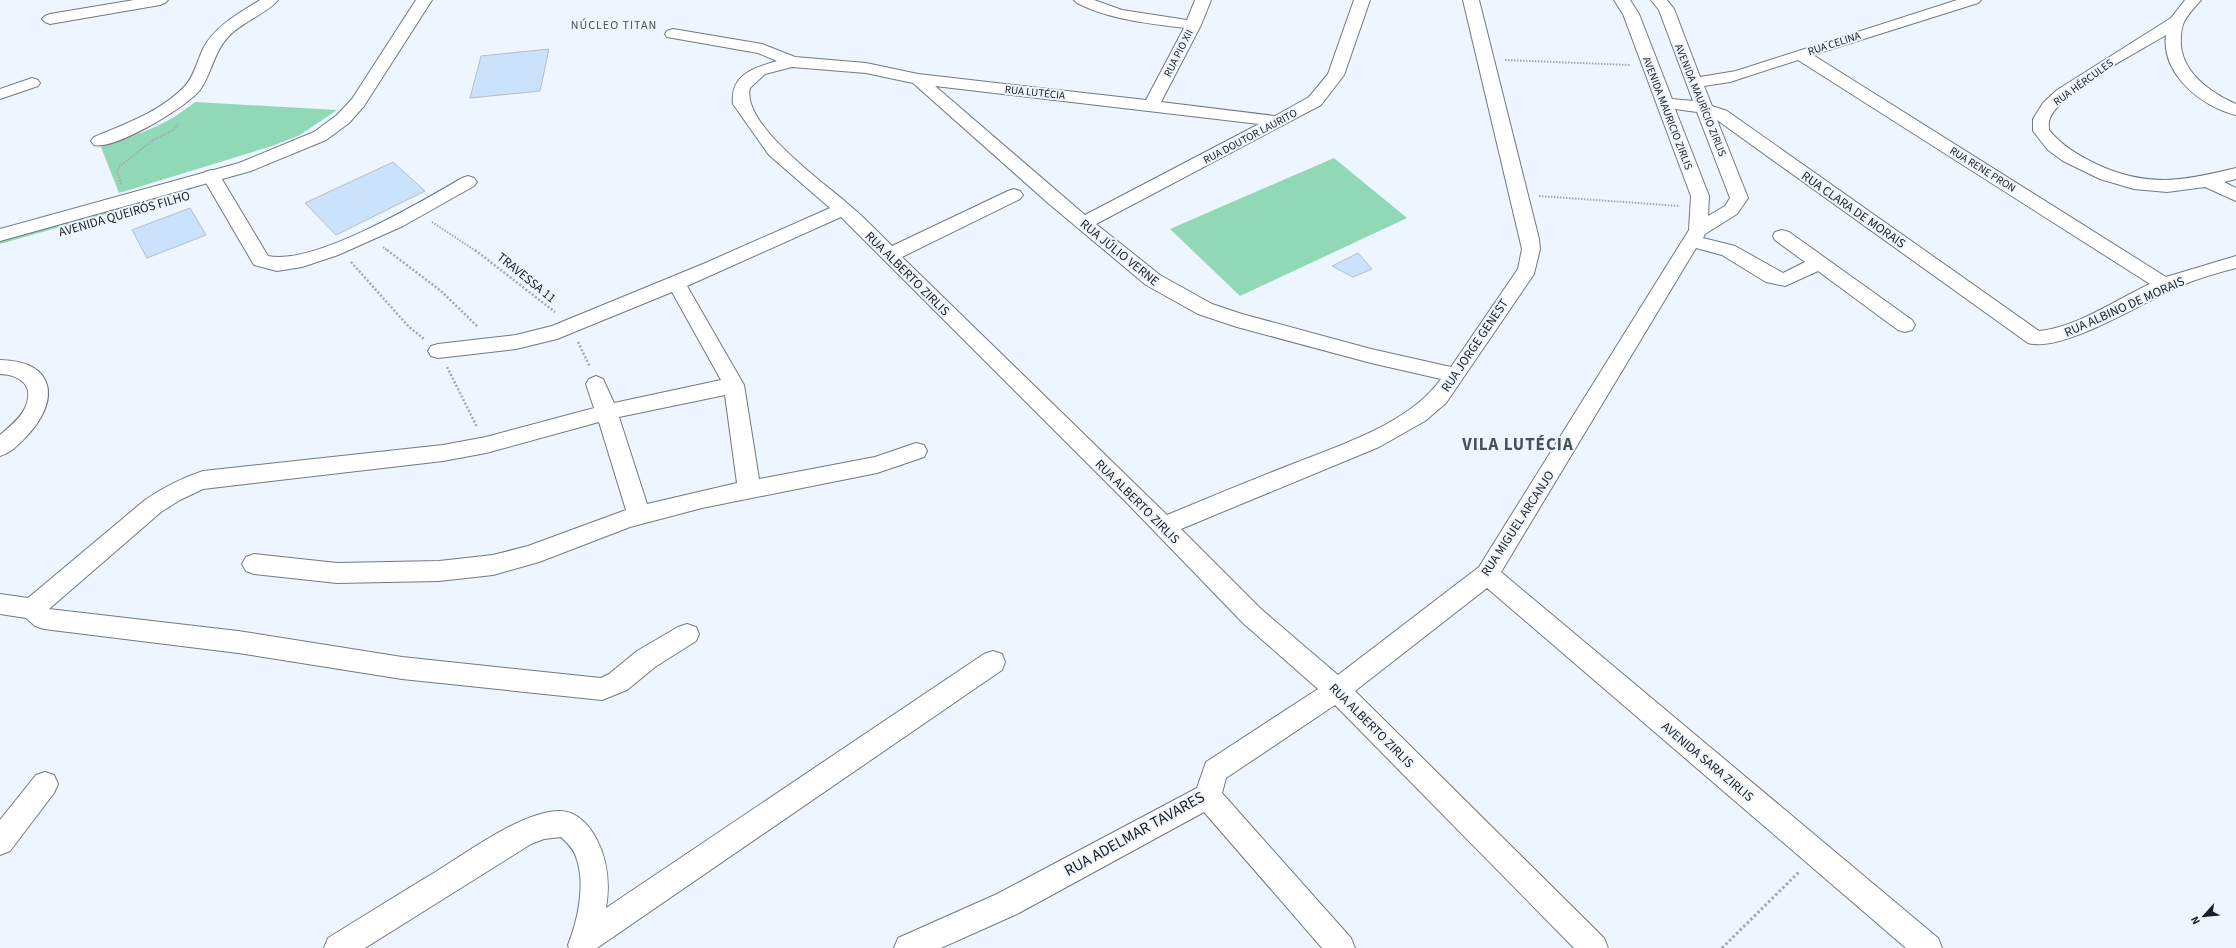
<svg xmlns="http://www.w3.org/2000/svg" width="2236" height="948" viewBox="0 0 2236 948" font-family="'Source Sans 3',sans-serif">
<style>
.green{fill:#91d8b7}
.building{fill:#cae2fb;stroke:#b7bec6}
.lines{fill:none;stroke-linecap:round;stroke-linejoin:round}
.minor-casing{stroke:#727980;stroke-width:2}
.major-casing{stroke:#727980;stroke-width:2}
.path-far2{stroke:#a3a9b0;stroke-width:2;stroke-dasharray:1.5 1.5;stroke-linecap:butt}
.path-far1{stroke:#a3a9b0;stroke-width:2.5;stroke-dasharray:2 2;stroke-linecap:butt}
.path{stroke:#a3a9b0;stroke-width:3;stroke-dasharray:2.5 2.5;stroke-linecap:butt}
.minor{fill:#fff;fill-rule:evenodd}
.major{fill:#fff;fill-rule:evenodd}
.labels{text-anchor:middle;stroke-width:4;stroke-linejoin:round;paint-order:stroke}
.far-street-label{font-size:11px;fill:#1c1f21;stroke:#edf5fe}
.far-neighbourhood-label{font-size:12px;letter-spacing:1px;fill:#484f56;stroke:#edf5fe}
.street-label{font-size:13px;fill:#1c1f21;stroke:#edf5fe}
.near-street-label{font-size:16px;fill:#1c1f21;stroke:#edf5fe}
.district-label{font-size:17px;font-weight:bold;letter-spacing:1px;fill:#484f56;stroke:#edf5fe}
</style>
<rect width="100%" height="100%" fill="#edf5fe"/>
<!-- green -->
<g class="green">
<path d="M195,102L337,110L300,135L272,146L119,193L101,147C136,135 166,126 195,102Z"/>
<polygon points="1334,158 1407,218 1240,296 1170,229"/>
<polygon points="190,187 192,188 190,190 0,244 0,241"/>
</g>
<!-- building -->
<g class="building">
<polygon points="549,49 540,91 470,98 481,56"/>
<polygon points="393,162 425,191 336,235 305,203"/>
<polygon points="190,208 206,235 147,258 132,230"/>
<polygon points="1358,253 1372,269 1353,277 1332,266"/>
</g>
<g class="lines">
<defs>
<g id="minor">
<polygon points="134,0 168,0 165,3 160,5 50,24 45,22 42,19 45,16 50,14"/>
<path d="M260,0H278C269,12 241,23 229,36C214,51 212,73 200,90C187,107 115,150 94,145L91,141L94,137C125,124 160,112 184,87C195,76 197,60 204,47C216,25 240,13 260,0Z"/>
<path d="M1074,0H1094L1122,10L1187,20L1195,0H1211L1201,25L1161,102L1275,116L1309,97L1328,74L1354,0H1370L1344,75L1321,105L1096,224L1160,275L1212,304L1242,314L1371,349L1451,367L1518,269L1522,249L1463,0H1479L1539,239L1540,249L1534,274L1446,403L1425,421L1379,447L1181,529L1261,609L1338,675L1479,567L1689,230L1691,196L1623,14L1614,0H1630L1639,14L1672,99L1693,101L1659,10L1651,0H1667L1674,9L1700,77L1736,71L1957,0H1981L1978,3L1813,55L2166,277L2236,256V268C2216,273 2196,279 2178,287C2143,302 2063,353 2028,343L1717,120L1748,198L1737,214L1705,234L1703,238L1735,246L1783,273L1805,262L1775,240L1773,236L1775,232L1782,230L1789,232L1912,320L1915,325L1912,330L1905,332L1898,330L1818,271L1785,286L1766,282L1722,255L1696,248L1501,572L1938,938L1942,948H1906L1487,588L1355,691L1604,938L1608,948H1574L1335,705L1226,778L1222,793L1351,938L1355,948H1322L1204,812L1017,914L941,948H894L898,938L997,894L1197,788L1206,762L1318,689L1243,623L1127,503L841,217L687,286L744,385L759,479L875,457L916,443L924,445L927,451L924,457L877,473L702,508L630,527L539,562L493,575L439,581L337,583L254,574L246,571L242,564L246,557L254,554L337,563L439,561L493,555L528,546L626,510L599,422L486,453L443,461L203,489L180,500L161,512L49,609L238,631L402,657L601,678L609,674L637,651L678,627L687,624L696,627L699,634L696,641L655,667L627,690L602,700L402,679L238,653L44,629L35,626L26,618L0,614V594L28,598L145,500C164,487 182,478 203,471L443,445L486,437L594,408L586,384L589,379L596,376L603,379L614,403L721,380L672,292L557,339L516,349L438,358L431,356L428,351L431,346L438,344L516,335L552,326L703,264L830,208L769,155L733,104C730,75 753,68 777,61L758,53L667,37L665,34L667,31L673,29L762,44L795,57L866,63L918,74L1146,100L1184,28C1147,23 1111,20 1077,3ZM1798,60L2150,284C2115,300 2078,327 2039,331L1727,111L1712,106L1704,86L1730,82ZM792,67L866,73L913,83L1048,203L1146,285L1198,314L1237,327L1371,363L1441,379C1409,424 1340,445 1290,465C1249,481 1208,498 1167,515L902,257L1020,199L1023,195L1020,191L1014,189L1008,191L892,246C878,232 864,217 848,204C823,182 741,124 750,88L765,74ZM935,86L1259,124L1085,215ZM1675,109L1697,112L1730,198L1725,206L1708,216L1709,196ZM725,395L737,483L647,504L619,417Z"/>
<path d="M2185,0H2201C2195,7 2188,14 2184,22C2182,26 2181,33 2181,37C2178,70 2209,92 2236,104V115C2202,107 2161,74 2166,35C2138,52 2063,90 2050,118C2048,122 2049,126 2049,130C2062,146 2078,155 2096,164C2147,188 2183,181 2236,168V179L2224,182L2236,188V201L2205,187L2167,192L2134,189L2100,179L2063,161L2048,150L2033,131V119L2043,103L2057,90L2171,18Z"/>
<polygon points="32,78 38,80 40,83 38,86 0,99 0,89"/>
<path d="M211,170L217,172L220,176L268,256C313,266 421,202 462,178L468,176L474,178L477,182L474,186L403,226L338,255L302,267L277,271L254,265L202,176L205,172Z"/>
<path d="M0,360C58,361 60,403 25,438C17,446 10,453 0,456V435C9,427 20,419 25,408C35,386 21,375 0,374Z"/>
<path d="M993,651L1002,654L1005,662L1002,670L597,948H569L568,945C578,920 586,883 576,857C574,849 567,843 561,837L544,839L531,844L365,948H324L328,938C364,916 400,893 437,871C468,852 524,810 561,811C578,812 590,826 597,840C608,862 610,884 606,908L984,654Z"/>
<polygon points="45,772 54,775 58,784 54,793 10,851 0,855 0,820 36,775"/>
</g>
<polygon id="major" points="416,0 432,0 364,106 349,123 326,140 251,171 0,241 0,229 239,163 314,132 337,115 352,99"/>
</defs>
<!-- minor casing -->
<use href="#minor" class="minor-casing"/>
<!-- major casing -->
<use href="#major" class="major-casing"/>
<!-- path-far2 -->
<g class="path-far2">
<polyline points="1505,60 1630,65"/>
<polyline points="121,184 117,171 119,167 153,140 175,129 179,123"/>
<polyline points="1539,196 1680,206"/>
<polyline points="432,222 476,251"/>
<polyline points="383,247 388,251"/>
</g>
<!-- path-far1 -->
<g class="path-far1">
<polyline points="387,250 441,291 478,327"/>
<polyline points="475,250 555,312"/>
<polyline points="351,262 409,327 424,339"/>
<polyline points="578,342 590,367"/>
<polyline points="447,367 477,427"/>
</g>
<!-- path -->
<polyline class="path" points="1722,948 1800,871"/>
<!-- minor -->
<use href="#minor" class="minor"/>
<!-- major -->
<use href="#major" class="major"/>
</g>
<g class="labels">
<!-- far-street labels -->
<g class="far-street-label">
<text transform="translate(1834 43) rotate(-18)" y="4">RUA CELINA</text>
<text transform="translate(1178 53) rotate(-63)" y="4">RUA PIO XII</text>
<text transform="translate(2083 82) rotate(-36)" y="4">RUA HÉRCULES</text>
<text transform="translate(1035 92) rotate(6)" y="4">RUA LUTÉCIA</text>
<text transform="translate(1701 100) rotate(68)" y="4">AVENIDA MAURÍCIO ZIRLIS</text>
<text transform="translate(1668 113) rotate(69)" y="4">AVENIDA MAURICIO ZIRLIS</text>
<text transform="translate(1250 136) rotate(-28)" y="4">RUA DOUTOR LAURITO</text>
<text transform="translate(1983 169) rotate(32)" y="4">RUA RENE PRON</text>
</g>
<!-- far-neighbourhood labels -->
<g class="far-neighbourhood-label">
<text x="614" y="29">NÚCLEO TITAN</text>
</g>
<!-- street labels -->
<g class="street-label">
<text transform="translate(1854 209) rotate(35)" y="5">RUA CLARA DE MORAIS</text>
<text transform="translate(124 213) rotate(-16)" y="5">AVENIDA QUEIRÓS FILHO</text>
<text transform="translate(1120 252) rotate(39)" y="5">RUA JÚLIO VERNE</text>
<text transform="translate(908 273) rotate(45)" y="5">RUA ALBERTO ZIRLIS</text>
<text transform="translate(527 277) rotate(39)" y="5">TRAVESSA 11</text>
<text transform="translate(2124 306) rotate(-24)" y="5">RUA ALBINO DE MORAIS</text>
<text transform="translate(1474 345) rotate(-56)" y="5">RUA JORGE GENEST</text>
<text transform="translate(1138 501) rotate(45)" y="5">RUA ALBERTO ZIRLIS</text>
<text transform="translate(1517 523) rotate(-57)" y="5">RUA MIGUEL ARCANJO</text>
<text transform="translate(1372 725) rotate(45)" y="5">RUA ALBERTO ZIRLIS</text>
<text transform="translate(1708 761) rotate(40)" y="5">AVENIDA SARA ZIRLIS</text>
</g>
<!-- near-street labels -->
<g class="near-street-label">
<text transform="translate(1134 833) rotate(-29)" y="6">RUA ADELMAR TAVARES</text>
</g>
<!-- district labels -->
<g class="district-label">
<text x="1518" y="450">VILA LUTÉCIA</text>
</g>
</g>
<!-- north arrow -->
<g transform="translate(2204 916) rotate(243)" stroke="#edf5fe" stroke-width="3" paint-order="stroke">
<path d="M0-3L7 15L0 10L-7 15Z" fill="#1c1f21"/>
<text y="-6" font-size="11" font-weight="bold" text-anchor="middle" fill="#1c1f21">N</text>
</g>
</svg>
